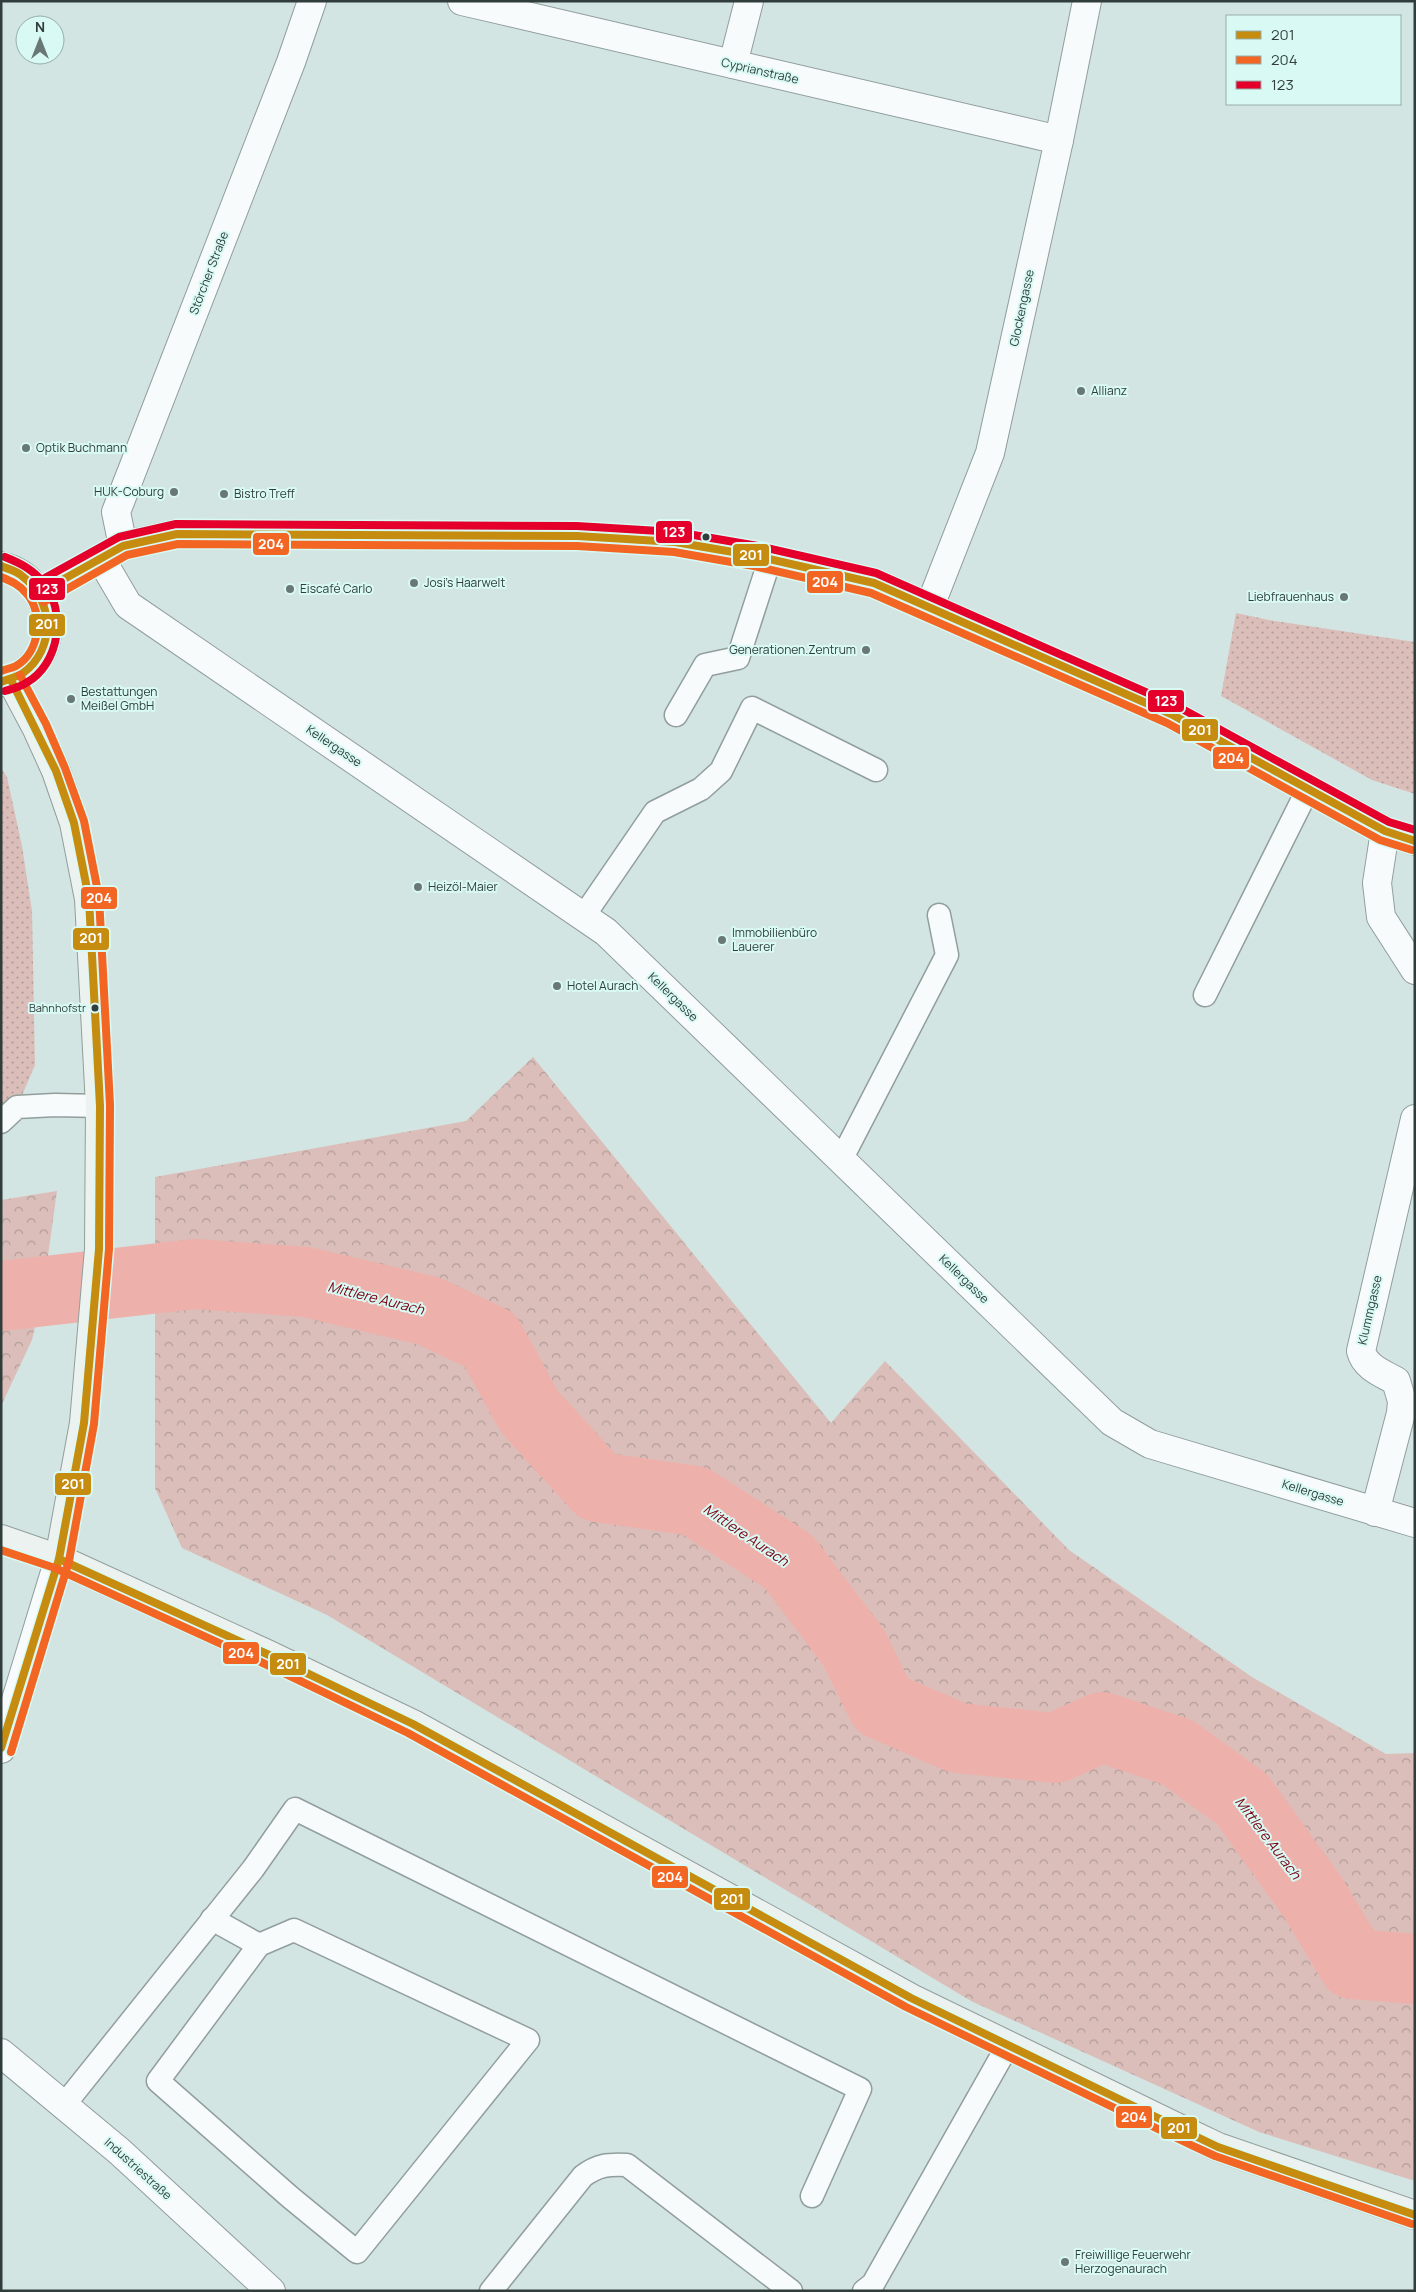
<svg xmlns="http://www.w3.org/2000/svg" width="1416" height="2292" viewBox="0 0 1416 2292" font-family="Manrope,sans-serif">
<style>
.grass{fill:url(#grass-dots)}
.park{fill:url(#park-crowns)}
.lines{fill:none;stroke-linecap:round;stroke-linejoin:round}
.river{stroke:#eeb0aa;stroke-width:70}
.lane-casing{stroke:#909e9c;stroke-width:25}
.street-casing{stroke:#909e9c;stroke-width:30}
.secondary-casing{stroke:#909e9c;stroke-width:30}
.lane{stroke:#f8fbfb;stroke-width:22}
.street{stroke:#f8fbfb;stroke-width:28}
.secondary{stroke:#ebf2f0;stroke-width:28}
.bus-1-casing{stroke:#d9faf4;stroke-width:11}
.bus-2-casing{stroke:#d9faf4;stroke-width:11}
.bus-3-casing{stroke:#d9faf4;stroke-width:11}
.bus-1{stroke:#c58c0f;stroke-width:8}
.bus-2{stroke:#f26522;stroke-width:8}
.bus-3{stroke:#e4002b;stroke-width:8}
.poi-dot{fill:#697875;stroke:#d9faf4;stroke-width:2}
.bus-dot{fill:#303d3b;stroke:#d9faf4;stroke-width:2}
.labels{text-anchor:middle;stroke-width:4;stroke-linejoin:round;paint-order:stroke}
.bus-label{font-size:11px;fill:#303d3b;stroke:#d9faf4;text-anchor:end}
.street-label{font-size:12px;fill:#303d3b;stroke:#d9faf4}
.poi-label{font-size:12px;fill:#303d3b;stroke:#d9faf4;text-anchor:start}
.water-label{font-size:14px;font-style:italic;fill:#79000f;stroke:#d9faf4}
.line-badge{stroke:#d9faf4;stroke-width:2}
.badge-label{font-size:14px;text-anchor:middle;font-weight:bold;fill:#fff}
</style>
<defs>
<pattern id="grass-dots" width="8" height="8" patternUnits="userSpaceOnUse" patternTransform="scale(1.25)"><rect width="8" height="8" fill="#dbbeb9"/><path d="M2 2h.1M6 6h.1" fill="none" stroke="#b29c98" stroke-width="1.8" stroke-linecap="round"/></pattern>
<pattern id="park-crowns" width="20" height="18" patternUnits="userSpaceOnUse" patternTransform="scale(1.25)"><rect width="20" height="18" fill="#dbbeb9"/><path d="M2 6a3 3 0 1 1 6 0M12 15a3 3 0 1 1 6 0" fill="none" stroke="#b29c98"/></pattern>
</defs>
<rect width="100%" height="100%" fill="#d3e5e2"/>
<!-- grass -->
<g class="grass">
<polygon points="1236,613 1269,620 1415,642 1415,794 1372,780 1221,696"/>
<polygon points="1,768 7,777 22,846 32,911 35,1065 17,1107 1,1122"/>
</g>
<!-- park -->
<g class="park">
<polygon points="533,1057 831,1423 885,1361 1069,1550 1252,1677 1386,1754 1415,1753 1415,2181 1259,2132 971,2001 327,1615 182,1548 155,1488 155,1177 466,1121"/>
<polygon points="57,1191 43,1292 32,1340 1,1406 1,1200"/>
</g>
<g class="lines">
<!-- river -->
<polyline class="river" points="1,1296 195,1274 306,1282 429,1311 490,1340 529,1411 598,1487 695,1501 789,1562 854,1648 882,1705 958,1738 1055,1748 1102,1727 1177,1752 1242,1799 1314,1899 1353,1964 1415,1969"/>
<defs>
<g id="lane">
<polyline points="676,715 705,665 738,658 770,559"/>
<polyline points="583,917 655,812 701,789 721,771 752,708 876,770"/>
<polyline points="1205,995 1308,789"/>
<polyline points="1,1122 17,1107 55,1105 100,1106"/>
<polyline points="841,1160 947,955 939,915"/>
<polyline points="212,1919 259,1945 294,1930 528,2040 357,2252 290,2197 158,2081 259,1945"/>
<polyline points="64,2105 253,1869 295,1809 860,2089 812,2196"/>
<path d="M491,2291L583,2176C598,2165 608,2164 627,2165L791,2291"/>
<polyline points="864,2291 873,2284 1008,2045"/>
</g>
<g id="street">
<polyline points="462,1 1059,140"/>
<polyline points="733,64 749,1"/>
<polyline points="123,546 116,512 291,62 312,1"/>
<polyline points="101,559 128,605 606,932 1112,1422 1150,1444 1415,1523"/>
<polyline points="39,593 123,546 177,534 577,536 675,542 756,556 874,583 1171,714 1385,831 1415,841"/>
<polyline points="930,606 990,453 1059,140 1087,1"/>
<polyline points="1385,831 1377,883 1381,917 1415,970"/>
<path d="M1375,1512L1401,1413L1402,1401L1396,1381C1382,1373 1365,1367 1361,1351L1415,1119"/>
<polyline points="1,1749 59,1559"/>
<polyline points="1,2053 119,2151 271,2291"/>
</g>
<g id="secondary">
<path d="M1,566C62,580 64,670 1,682"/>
<polyline points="11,680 37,729 56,771 74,823 89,899 100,1106 99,1249 84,1423 59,1559"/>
<polyline points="1,1539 59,1559 267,1654 413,1724 911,1998 1195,2136 1218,2147 1415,2215"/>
</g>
</defs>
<!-- lane casing -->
<use href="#lane" class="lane-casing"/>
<!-- street casing -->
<use href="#street" class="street-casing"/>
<!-- secondary casing -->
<use href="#secondary" class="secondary-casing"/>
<!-- lane -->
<use href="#lane" class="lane"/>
<!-- street -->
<use href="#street" class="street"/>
<!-- secondary -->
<use href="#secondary" class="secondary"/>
<defs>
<g id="bus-1">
<path d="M1,566C8,569 17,571 22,576C54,600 56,649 23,673C17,677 8,679 1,682"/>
<polyline points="39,593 123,546 177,534 577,536 675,542 756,556 874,583 1171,714 1385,831 1415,841"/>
<polyline points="59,1559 267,1654 413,1724 911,1998 1195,2136 1218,2147 1415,2215"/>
<polyline points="1,1748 59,1559 84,1423 99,1249 100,1106 89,899 74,823 56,771 11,680"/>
</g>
<g id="bus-2">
<path d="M1,577C11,581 20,585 27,594C44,614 40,652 16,666C12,668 6,669 1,671"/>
<polyline points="44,602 127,555 178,544 577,546 674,552 754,566 871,593 1167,723 1380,840 1412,850"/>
<polyline points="1,1550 55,1568 263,1663 408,1733 906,2007 1191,2145 1215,2156 1412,2224"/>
<polyline points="11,1752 69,1561 94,1424 109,1249 110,1105 99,897 84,821 65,768 46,724 20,675"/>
</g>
<g id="bus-3">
<polyline points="34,584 119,537 176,524 577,526 676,532 758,546 876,573 1175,705 1389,822 1415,830"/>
<path d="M5,691C12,689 20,687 26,683C60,664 67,611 43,582C32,569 20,563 5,557"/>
</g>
</defs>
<!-- bus-1 casing -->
<use href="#bus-1" class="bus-1-casing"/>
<!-- bus-2 casing -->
<use href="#bus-2" class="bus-2-casing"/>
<!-- bus-3 casing -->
<use href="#bus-3" class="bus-3-casing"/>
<!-- bus-1 -->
<use href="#bus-1" class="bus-1"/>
<!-- bus-2 -->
<use href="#bus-2" class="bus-2"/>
<!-- bus-3 -->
<use href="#bus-3" class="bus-3"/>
</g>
<!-- markers -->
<g class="poi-dot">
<circle cx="1081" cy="391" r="5"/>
<circle cx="26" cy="448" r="5"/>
<circle cx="174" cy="492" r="5"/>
<circle cx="224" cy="494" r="5"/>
<circle cx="414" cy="583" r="5"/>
<circle cx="290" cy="589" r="5"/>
<circle cx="1344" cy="597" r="5"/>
<circle cx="866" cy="650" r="5"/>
<circle cx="71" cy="699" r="5"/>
<circle cx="418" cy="887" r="5"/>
<circle cx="722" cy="940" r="5"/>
<circle cx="557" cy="986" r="5"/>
<circle cx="1065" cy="2262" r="5"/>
</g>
<g class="bus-dot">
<circle cx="706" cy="537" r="4.5"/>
<circle cx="95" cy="1008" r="4.5"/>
</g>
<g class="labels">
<!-- bus labels -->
<g class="bus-label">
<text x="86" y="1012">Bahnhofstr</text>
</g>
<!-- street labels -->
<g class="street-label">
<text transform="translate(760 71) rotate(13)" y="4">Cyprianstraße</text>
<text transform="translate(209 273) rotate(-69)" y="4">Störcher Straße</text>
<text transform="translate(1022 308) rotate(-78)" y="4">Glockengasse</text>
<text transform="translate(334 746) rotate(34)" y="4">Kellergasse</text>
<text transform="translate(673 997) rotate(44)" y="4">Kellergasse</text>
<text transform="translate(964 1279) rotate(44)" y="4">Kellergasse</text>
<text transform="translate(1370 1310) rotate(-77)" y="4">Klummgasse</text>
<text transform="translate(1313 1493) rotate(17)" y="4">Kellergasse</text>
<text transform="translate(138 2169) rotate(42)" y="4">Industriestraße</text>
</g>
<!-- poi labels -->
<g class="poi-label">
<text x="1091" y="395">Allianz</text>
<text x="36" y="452">Optik Buchmann</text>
<text x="164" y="496" text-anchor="end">HUK-Coburg</text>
<text x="234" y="498">Bistro Treff</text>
<text x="424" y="587">Josi's Haarwelt</text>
<text x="300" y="593">Eiscafé Carlo</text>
<text x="1334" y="601" text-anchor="end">Liebfrauenhaus</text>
<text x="856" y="654" text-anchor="end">Generationen.Zentrum</text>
<text x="81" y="696">Bestattungen<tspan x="81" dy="14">Meißel GmbH</tspan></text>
<text x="428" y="891">Heizöl-Maier</text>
<text x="732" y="937">Immobilienbüro<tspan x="732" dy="14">Lauerer</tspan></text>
<text x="567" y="990">Hotel Aurach</text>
<text x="1075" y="2259">Freiwillige Feuerwehr<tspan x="1075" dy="14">Herzogenaurach</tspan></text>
</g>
<!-- water labels -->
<g class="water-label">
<text transform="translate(376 1298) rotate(14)" y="5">Mittlere Aurach</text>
<text transform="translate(746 1535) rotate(34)" y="5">Mittlere Aurach</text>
<text transform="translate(1268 1838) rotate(53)" y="5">Mittlere Aurach</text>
</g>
</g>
<g class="line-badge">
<rect x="655" y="520" width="38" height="24" rx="5" fill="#e4002b"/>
<rect x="252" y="532" width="38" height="24" rx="5" fill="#f26522"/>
<rect x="732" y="543" width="38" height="24" rx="5" fill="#c58c0f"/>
<rect x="806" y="570" width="38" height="24" rx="5" fill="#f26522"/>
<rect x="28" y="577" width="38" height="24" rx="5" fill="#e4002b"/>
<rect x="28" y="613" width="38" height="24" rx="5" fill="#c58c0f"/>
<rect x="1147" y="689" width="38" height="24" rx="5" fill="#e4002b"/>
<rect x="1181" y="718" width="38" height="24" rx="5" fill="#c58c0f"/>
<rect x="1212" y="746" width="38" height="24" rx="5" fill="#f26522"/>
<rect x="80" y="886" width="38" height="24" rx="5" fill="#f26522"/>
<rect x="72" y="927" width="38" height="24" rx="5" fill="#c58c0f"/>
<rect x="54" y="1472" width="38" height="24" rx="5" fill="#c58c0f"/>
<rect x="222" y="1641" width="38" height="24" rx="5" fill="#f26522"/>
<rect x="269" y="1652" width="38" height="24" rx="5" fill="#c58c0f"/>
<rect x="651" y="1865" width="38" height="24" rx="5" fill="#f26522"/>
<rect x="713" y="1887" width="38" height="24" rx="5" fill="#c58c0f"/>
<rect x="1115" y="2105" width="38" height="24" rx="5" fill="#f26522"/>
<rect x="1160" y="2116" width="38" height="24" rx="5" fill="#c58c0f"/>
</g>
<g class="badge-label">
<text x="674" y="537">123</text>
<text x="271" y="549">204</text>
<text x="751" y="560">201</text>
<text x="825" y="587">204</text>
<text x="47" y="594">123</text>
<text x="47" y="629">201</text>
<text x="1166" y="706">123</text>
<text x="1200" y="735">201</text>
<text x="1231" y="763">204</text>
<text x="99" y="903">204</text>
<text x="91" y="943">201</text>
<text x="73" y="1489">201</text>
<text x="241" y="1658">204</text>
<text x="288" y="1669">201</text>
<text x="670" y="1882">204</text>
<text x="732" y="1904">201</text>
<text x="1134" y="2122">204</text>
<text x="1179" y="2133">201</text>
</g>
<!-- border -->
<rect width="1416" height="2292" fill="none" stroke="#303d3b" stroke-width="5"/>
<!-- legend -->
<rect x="1226" y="15" width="175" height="90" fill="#d9faf4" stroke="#95aeaa"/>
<rect x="1236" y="31" width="25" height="8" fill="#c58c0f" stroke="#95aeaa"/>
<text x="1271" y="40" font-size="15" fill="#303d3b">201</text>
<rect x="1236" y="56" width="25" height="8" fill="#f26522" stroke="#95aeaa"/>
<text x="1271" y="65" font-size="15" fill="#303d3b">204</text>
<rect x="1236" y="81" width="25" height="8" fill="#e4002b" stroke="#95aeaa"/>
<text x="1271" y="90" font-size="15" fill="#303d3b">123</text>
<!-- north arrow -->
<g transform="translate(40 40)"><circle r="24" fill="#d9faf4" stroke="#95aeaa"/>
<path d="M0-4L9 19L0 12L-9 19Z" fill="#697875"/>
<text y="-8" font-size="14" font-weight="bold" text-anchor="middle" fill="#303d3b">N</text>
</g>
</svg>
